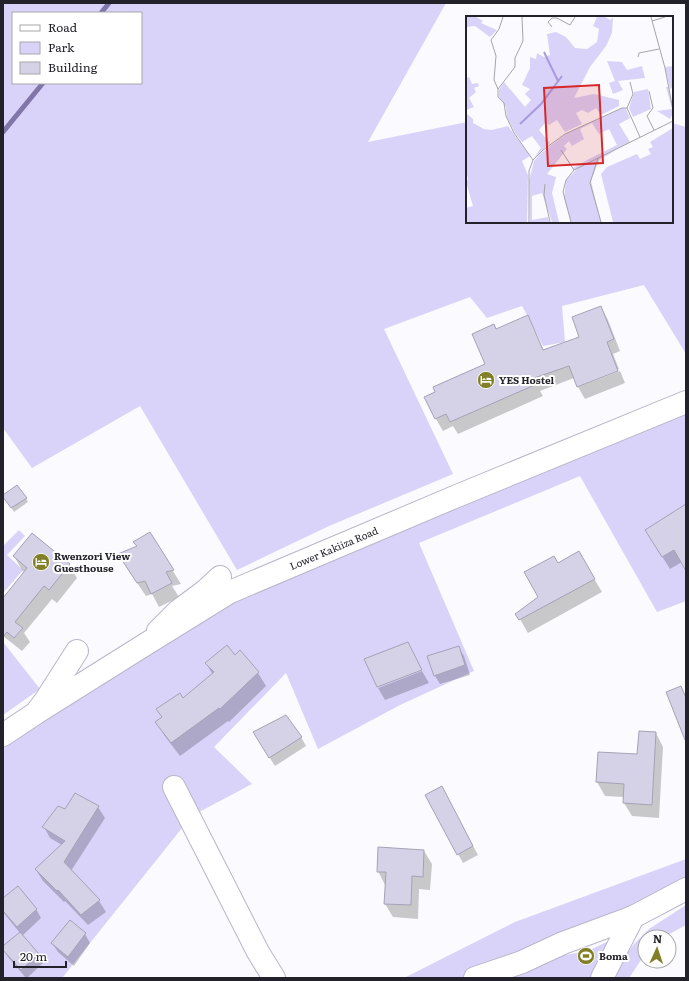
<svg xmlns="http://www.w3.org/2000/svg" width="689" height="981" viewBox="0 0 689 981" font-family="Literata,serif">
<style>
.green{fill:#d9d2f9;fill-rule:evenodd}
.shadow{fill:#0003}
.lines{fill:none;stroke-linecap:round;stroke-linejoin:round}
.stream{stroke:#8176a8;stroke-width:5}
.building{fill:#d5d1e6;stroke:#a5a2b6}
.minor-casing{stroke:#b9b6ca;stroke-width:24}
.major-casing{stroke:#b9b6ca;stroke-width:24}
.minor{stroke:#fff;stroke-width:22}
.major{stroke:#fff;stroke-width:22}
.labels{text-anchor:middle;stroke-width:4;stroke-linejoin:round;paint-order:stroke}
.poi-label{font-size:10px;font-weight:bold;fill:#23222a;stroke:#fff;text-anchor:start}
.street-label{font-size:10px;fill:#23222a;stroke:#fff}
.inset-river{fill:none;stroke:#a99ade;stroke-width:2}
.inset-road{fill:none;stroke:#a5a4a9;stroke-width:1}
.view{fill:#d62828;fill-opacity:0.15;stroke:#d62828;stroke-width:2}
.inset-edge{fill:none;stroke:#23222a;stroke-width:2}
</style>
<rect width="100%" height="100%" fill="#fbfafe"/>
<!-- green -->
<g class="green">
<path d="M3,3H446L368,142L467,122V222H672V123L686,127V354L644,285L562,306L565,342L543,346C536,333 530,319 522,306L487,318L470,297L384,329L453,474L329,526L237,570L140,406L32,468L3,428ZM13,13H141V83H13Z"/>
<polygon points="686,406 686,601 657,612 580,476 419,543 474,671 400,705 318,749 286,673 214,747 252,784 201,811 186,823 62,978 3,978 3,744 253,590"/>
<polygon points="19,530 25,536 7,555 23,570 3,593 3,546"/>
<polygon points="3,642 40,689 3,715"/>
<polygon points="686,859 686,885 529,954 462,978 404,978 515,922"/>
<polygon points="686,905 686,925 664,937 645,937 645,947 640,950 645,954 629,978 610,978 634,944 649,929"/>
<polygon points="625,933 602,978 488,978 532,961 588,951"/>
</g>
<!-- shadow -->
<g class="shadow">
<polygon points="601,307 608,320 620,351 613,354 619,369 578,385 578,387 574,378 540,391 543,396 458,434 453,426 443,431 436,419 426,397 486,364 494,325 497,330 527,316 534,329 544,351 581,338"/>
<polygon points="620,371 625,383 585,399 578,387"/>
<polygon points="26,498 28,502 14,512 6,500"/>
<polygon points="686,512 686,569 682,562 670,569 653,542"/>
<polygon points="150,534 181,584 172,586 179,597 159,607 152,594 146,596 127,568 119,555 137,547 134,542"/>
<polygon points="14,556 69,564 77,578 57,603 52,599 24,633 30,642 22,651 3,636 3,600 25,573 22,570"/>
<polygon points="557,564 586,565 602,592 528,633 517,614 539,597"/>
<polygon points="458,647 464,656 470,675 440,684 435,676"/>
<polygon points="240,652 258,673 266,686 229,722 228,721 180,756 164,735 157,722 213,675 206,663 235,656"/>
<polygon points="422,671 429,683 385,700 378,688"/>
<polygon points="254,733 301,737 306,746 275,766"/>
<polygon points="656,733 663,747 659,818 632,816 624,803 624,797 605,796 597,782 638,755"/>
<polygon points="75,794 98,807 105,818 71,871 99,901 106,912 88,925 65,901 64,902 43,881 36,870 62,845 50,838 44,827 65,810"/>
<polygon points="447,797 478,855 463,863 458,854"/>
<polygon points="424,851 432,864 430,890 419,889 418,919 393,917 385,904 385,885 378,871"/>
<polygon points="3,900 36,909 41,918 22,936 38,954 43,963 27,978 26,978 8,957 3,949 3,948 20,933 3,912"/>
<polygon points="85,934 90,943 74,966 58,952 52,943"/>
</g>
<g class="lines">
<!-- stream -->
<g class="stream">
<polyline points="101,13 109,3"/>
<polyline points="3,132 43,83"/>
</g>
</g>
<!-- building -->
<g class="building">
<polygon points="601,306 614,339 607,342 618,371 577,387 569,366 534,378 537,384 450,422 446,414 435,419 424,397 435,392 433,387 485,364 472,334 494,324 496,329 528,315 543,350 579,337 572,317"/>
<polygon points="17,485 27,498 11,508 3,497 3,495"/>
<polygon points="686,504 686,571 674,550 662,557 645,530"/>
<polygon points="150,532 174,570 166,572 172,583 151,594 145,581 137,583 118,554 137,546 133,542"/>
<polygon points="32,533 70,564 49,590 44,586 15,622 23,628 14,638 7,632 3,637 3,598 27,568 13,556"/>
<polygon points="579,551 595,579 519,620 515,614 538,597 524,572 554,556 558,563"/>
<polygon points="408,642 422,670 377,687 364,659"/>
<polygon points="227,645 235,655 240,650 259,672 220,709 219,708 171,743 155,722 162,717 156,709 180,693 183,698 214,672 205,663"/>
<polygon points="459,646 465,665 434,676 427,656"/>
<polygon points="681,686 686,698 686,739 685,740 666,692"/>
<polygon points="286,715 302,737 269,758 253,732"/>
<polygon points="639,731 656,732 652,805 623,803 624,784 596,782 598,752 637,754"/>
<polygon points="442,786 473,846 457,855 425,795"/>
<polygon points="75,793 99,806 64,862 100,900 81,915 58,890 57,891 35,869 65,841 42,827 58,806 65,809"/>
<polygon points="378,847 424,850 423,877 412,876 411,905 384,904 386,872 377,872"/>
<polygon points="18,886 37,909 17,927 3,911 3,898"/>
<polygon points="70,920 86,933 68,957 51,943"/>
<polygon points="20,932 39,954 21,970 3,950 3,946"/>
</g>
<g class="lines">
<defs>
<g id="minor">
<polyline points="158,631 178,611 205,591 220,577"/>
<polyline points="36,713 47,698 77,651"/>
<polyline points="174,787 258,952 274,978"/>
</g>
<g id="major">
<path id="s1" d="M3,735L36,713L146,644L230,592L457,496L686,402"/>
<polyline points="475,978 522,962 563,943 633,917 686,889"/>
<polyline points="602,978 633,917"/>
</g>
</defs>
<!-- minor casing -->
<use href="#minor" class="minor-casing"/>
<!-- major casing -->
<use href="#major" class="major-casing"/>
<!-- minor -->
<use href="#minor" class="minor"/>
<!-- major -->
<use href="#major" class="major"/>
</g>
<!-- icons -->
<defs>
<symbol id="hotel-disc" viewBox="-11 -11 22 22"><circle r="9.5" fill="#818028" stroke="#fff"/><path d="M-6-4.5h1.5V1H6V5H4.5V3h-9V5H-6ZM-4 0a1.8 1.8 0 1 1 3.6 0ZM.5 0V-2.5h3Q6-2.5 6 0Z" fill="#fff"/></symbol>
<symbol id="stadium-disc" viewBox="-11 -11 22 22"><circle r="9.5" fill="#818028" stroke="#fff"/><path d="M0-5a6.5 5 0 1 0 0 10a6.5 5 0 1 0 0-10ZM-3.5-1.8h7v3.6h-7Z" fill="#fff"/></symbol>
</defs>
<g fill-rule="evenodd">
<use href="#hotel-disc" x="476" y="370" width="20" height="20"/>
<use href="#hotel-disc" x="31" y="552" width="20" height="20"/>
<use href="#stadium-disc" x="576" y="946" width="20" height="20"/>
</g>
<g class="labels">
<!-- poi labels -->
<g class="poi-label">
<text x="499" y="384">YES Hostel</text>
<text x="54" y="560">Rwenzori View<tspan x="54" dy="12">Guesthouse</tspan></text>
<text x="599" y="960">Boma</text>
</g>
<!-- street labels -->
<g class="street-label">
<text dy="4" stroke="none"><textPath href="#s1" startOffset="381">Lower Kakiiza Road</textPath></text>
</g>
</g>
<!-- overview -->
<g transform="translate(466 16)">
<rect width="207" height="207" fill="#fbfafe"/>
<path d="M0,1H10L17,5L15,7L31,14L24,21L9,10L0,11ZM131,1H139L144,4L147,2L146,17L140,30L124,51L108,82L128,78L153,84V90L135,99L130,92L122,97L116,94L110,97L116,108L99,116L91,104L83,109L80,106L73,114L84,127L68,142L75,132L66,120L56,126L49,117L41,101L40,91L33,81V74L38,66L59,91L65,84L59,78L64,73L56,69L64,52V41L70,43L71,37L78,41L84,39L81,18L90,16L100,21L109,32L121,33L131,26L133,13L127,10ZM141,45L156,46L161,54L176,50L179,62L152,65L157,74L147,78L143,67L149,65ZM207,50V71L204,73L199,51ZM3,61L6,68L12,67L13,70L8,72L10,76L3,82L8,91L0,94V62ZM200,71H202L206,89V99L204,103L191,95L206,93ZM182,73L185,93L167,101L163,92L168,76ZM156,92L160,93L164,102L153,108L164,126L108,154L107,152L123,143L151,129L143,113L133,118L126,107L114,113L118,123L106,130L103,125L98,130L101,133L81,158L90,161L86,177L93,206H86L76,177L66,180V204L82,201L83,206H64L63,165L68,145L75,137L100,118ZM0,97L7,103V107L18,113L26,114L42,110L64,140L56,145L62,159L61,206H0V192L7,190L0,166L2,163L0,155ZM207,112V206H147L135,158L141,151L171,138L174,143L185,138L182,133L187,131L184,126ZM152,133L133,144L125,165L135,206H105L98,182L100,164L113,151Z" fill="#d9d2f9"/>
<path class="inset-river" d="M78,36L92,65M54,108L75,88L96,60"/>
<path class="inset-road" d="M37,1L33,13L25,24L30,40L28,64L32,73V81L38,87L40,100L48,117L67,144M185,1L199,52L207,94M186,5L199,1M86,11L82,6L86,2H91L104,9L109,1M172,41L173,37L193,33M32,73L49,51V42L57,25L56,1M183,75L187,92L181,100L188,114M161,92L167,78L164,66M95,134L108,154M132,142L124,167L135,206M79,168L78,179L84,206M63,206V155L67,144L77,134L99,118L156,92H161L174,121M105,206L97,176L100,164L108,154L207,105"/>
<path class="view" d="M133,69L137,147L82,150L78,72Z"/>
<rect width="207" height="207" class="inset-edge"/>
</g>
<!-- border -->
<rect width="689" height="981" fill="none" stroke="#23222a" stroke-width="8"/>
<!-- legend -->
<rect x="12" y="12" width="130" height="72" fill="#ffffff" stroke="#a7a7aa"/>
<rect x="20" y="25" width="20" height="6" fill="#ffffff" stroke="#a7a7aa"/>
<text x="48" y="32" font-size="12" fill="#23222a">Road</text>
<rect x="20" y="42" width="20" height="12" fill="#d9d2f9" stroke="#a7a7aa"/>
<text x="48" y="52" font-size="12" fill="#23222a">Park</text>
<rect x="20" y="62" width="20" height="12" fill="#d5d1e6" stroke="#a7a7aa"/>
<text x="48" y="72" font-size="12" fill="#23222a">Building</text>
<!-- north arrow -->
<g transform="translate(657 949) rotate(3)"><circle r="19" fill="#ffffff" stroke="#a7a7aa"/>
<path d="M0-3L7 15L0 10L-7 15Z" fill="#818028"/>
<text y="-6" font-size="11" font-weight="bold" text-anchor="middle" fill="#23222a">N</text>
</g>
<!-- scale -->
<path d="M14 961v6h52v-6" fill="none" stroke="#23222a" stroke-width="2"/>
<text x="20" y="961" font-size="12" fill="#23222a" stroke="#ffffff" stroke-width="3" paint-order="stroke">20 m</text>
</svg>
